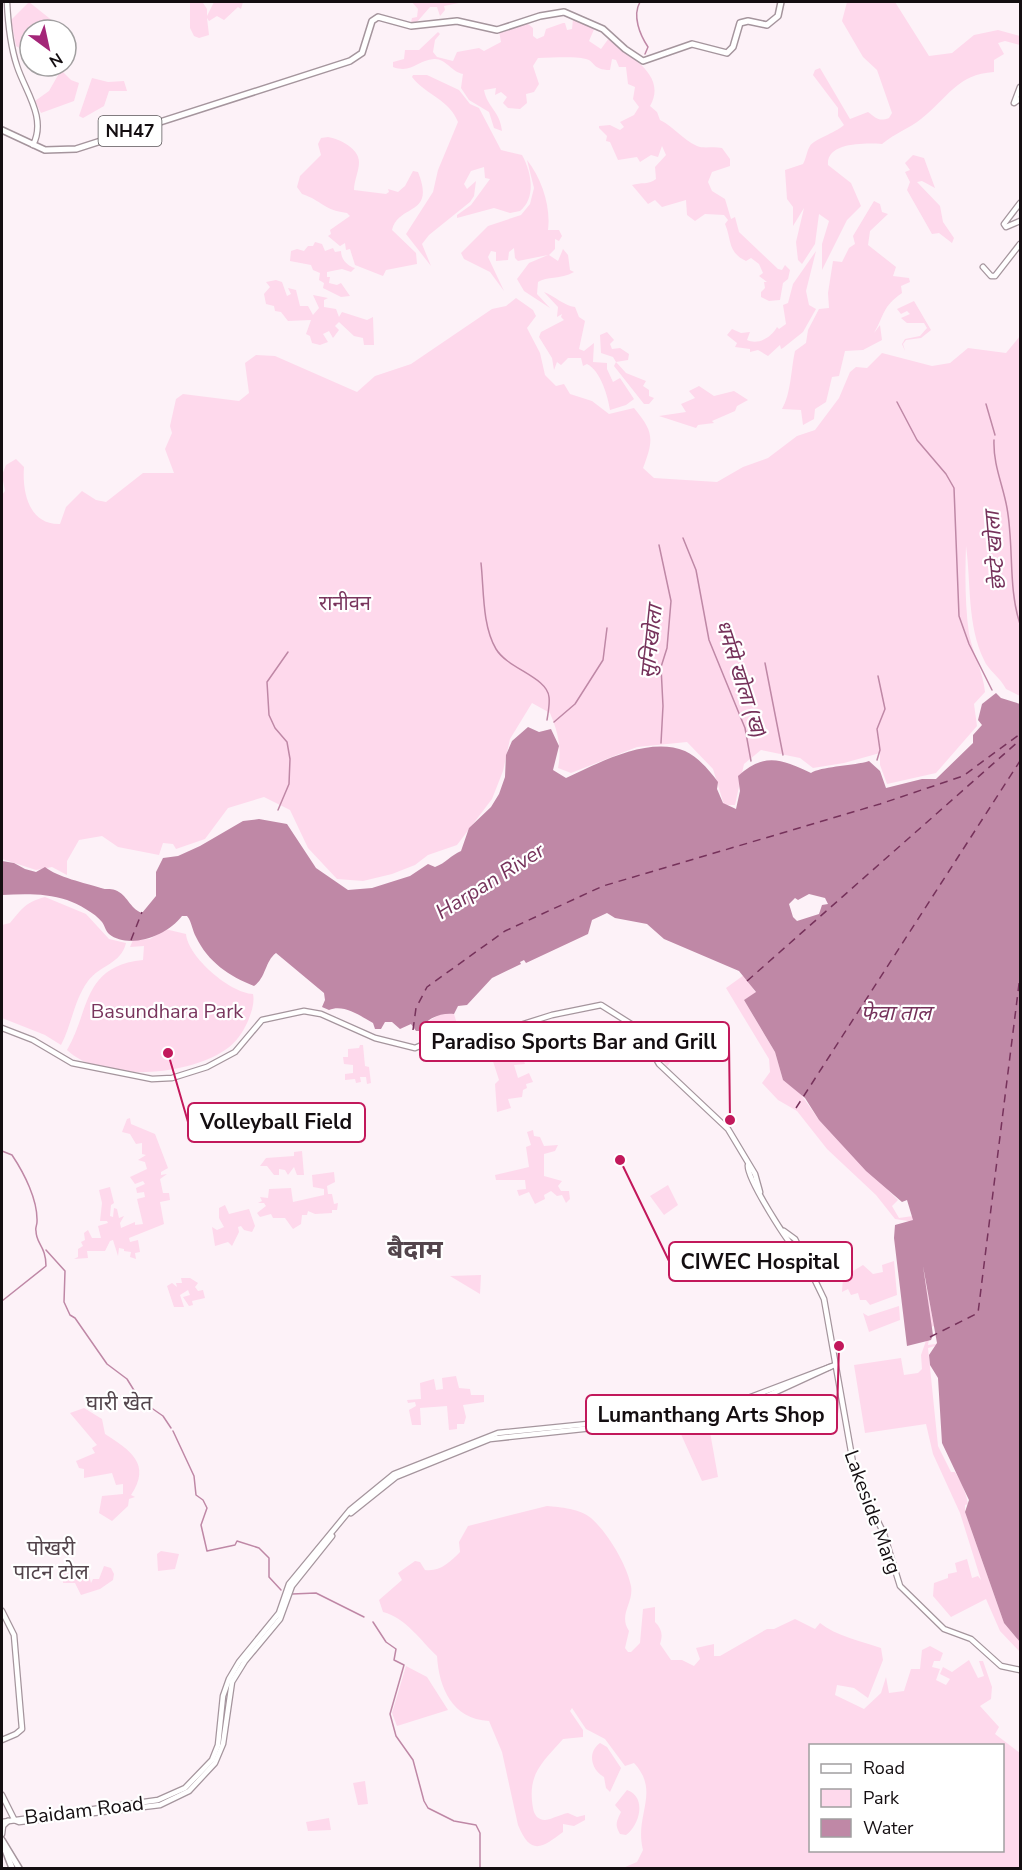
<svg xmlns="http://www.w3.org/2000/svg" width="1022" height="1870" viewBox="0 0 1022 1870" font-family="'Nunito Sans','Noto Sans Devanagari',sans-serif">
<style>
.green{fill:#fed9ec;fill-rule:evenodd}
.water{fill:#bf88a6;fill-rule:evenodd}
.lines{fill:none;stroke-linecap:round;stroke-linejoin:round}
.stream{stroke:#bf88a6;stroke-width:1.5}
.ferry{stroke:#76325b;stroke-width:1.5;stroke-dasharray:8 6;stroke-linecap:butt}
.major-casing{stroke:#a5959d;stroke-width:7}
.highway-casing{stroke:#a5959d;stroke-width:8}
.major{stroke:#fff;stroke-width:4.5}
.highway{stroke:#fff;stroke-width:5}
.labels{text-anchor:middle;stroke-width:4.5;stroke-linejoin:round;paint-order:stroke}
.shield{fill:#fff;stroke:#5a5658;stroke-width:1.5}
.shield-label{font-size:18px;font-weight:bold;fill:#140e11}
.park-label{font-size:20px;fill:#79355d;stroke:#fff}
.street-label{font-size:20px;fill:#140e11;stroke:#fff}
.water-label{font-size:21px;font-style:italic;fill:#76325b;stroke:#fff}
.neighbourhood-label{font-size:21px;fill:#53454c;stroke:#fff}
.district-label{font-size:26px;font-weight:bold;fill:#53454c;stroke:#fff}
.leader{fill:none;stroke:#c2185b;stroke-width:2}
.callout-dot{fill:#c2185b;stroke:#fff;stroke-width:2}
.callout{fill:#fff;stroke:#c2185b;stroke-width:2}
.callout-label{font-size:21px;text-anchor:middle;font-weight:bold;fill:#140e11}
</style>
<rect width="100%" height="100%" fill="#fdf2f8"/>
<!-- green -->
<g class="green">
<polygon points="29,2 64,30 30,30 30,54 16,46 11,20"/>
<polygon points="190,2 203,3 207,9 207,16 214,2 243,2 241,9 238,7 224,20 217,16 209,21 207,18 209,35 199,38 194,36 190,28"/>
<polygon points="412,2 464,2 444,6 445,10 440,16 437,7 430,7 416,23 411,22 412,18 417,17 418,9"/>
<path d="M847,2H895L929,56L952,53L974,35L998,30L1020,36V45L1005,41L998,43L1004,54L994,60V72C957,74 948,98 921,119C910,128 895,133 882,144C866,143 826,142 828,165L851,183L861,206L847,220L822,270V244L829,221L819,214L815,244L802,264L798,260L796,242L804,208L793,226V207L787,199L785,170L803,164C806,159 807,150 810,146C813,140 835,133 844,125L838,116V108L813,75L815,70L820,68L850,119L868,112C876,118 879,122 889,118L892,113L877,70L863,57L842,21Z"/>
<path d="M573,19L595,27L589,41L601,49L609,38C628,57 668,74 650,106L657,112L660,120C674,127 682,139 697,146C704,149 713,146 722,148L730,159V166L712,172L708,182L712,191L725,199L731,219L735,217L739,232L778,269L782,270L785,265L790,270L788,279L783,283L780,300L769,301L761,297V292L765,288L764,282H767L759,276L763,273L759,264L751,258L746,261C727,252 732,240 725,224L728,220L724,215L705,214L695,221L687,215L686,200L662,207L655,200L648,204L632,185C641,182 649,185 656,179L655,167L666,155L662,146L658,157L651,155L640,162L637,157L618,160L610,142L606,141L607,136L599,128V126L610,125L620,130L624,127L620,122L634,115L639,107L633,99L635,87L628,84L626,67H619L616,60L612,59L610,70C592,70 595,61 586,59C571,56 554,58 538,58L533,66L539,84L534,92L526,94L527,103L520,109L508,108L503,103L507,97L501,92L495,95L496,88L484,90C487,107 500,111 502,131L494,128L489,112L469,100L461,88L463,74C452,72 445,58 434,59C417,60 412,74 393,67V62L404,59L405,50H419L438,32L440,34L435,40L433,52L437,57L453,61L457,52L479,48L484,51L501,42L499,31L527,23L533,28V36L537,39L544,36L546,29L563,23H565L567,30L572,29Z"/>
<polygon points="61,70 71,80 79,83 74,101 41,113 35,101 49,91"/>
<path d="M413,75H427L459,90L470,104L479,108L501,150L522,155C532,173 536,198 520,211L510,213L494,208L457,218V215L471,205L490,179L485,178L484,167L471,171L464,184L467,189L476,181L474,196L470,202L429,235L422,244L431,266L406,234L433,192L438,170L458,122C449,99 427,96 412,77Z"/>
<polygon points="92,78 108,82 124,81 127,91 109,91 104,106 83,118 79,116"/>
<path d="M328,137C339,139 359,148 359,162C359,171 354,181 354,190L386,194L389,192L388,189L398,192L405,186L413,171L418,172C436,217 399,203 392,230L416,253L417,264L386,270L383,276L355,265L350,249L346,250L345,243L340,246L328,236L331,234L330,230L350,216L347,213C323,210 323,201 302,194L297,187L300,176L321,155L318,144L321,138Z"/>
<polygon points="913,155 924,158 935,188 922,181 917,182 940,206 943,222 954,238 952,243 939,233 932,234 907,190 910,182 905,172 910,170 905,163"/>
<path d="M527,160C542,179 551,207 548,230H559L562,236L559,241L555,239V249L549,255L558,261L563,249L568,255L570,270L574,272C560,280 547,276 538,282L537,294L550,308L524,291L517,279L529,263L548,255L518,261L515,258L514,248L509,252L508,260L496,261V252L491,251L488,257L504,291L490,272L464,259L461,253L488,226L521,215L530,204L534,188Z"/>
<path d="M874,201L880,204L882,212L888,214L870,231L868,245L896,267L893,276L909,278L910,282L901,286L902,293C882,307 885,314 874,333L880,325L882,340L863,350L845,351L839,376L832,377L826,402L815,409L814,419L803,425L801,410L782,409C791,394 791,369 795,351L806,343L808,330L819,309L829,308L828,293L833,261L842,262L849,248L855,244L853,236Z"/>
<path d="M315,242L322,244L325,251L333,248L335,252L341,251C341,259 347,266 355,268L351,272L342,269L327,272V277H330L329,283L337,285L341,283L350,296L341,297L323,288L324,283L319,280L320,273L313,270L311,265L290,261L291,251L297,249L304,251L308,246H313Z"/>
<path d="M816,251L806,291L809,305L816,309L803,332L783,348L781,349L780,345L768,356L758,350L750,352V349L735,347L737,343L727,335L732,329L741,333L750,332L747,340C758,345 771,338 777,327L779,329L786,324L783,305L788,303L793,284Z"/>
<polygon points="276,280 282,282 287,296 291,294 288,288 296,290 300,306 308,306 313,315 319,308 313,295 328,298 324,300 324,307 336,309 339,317 342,312 367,320 373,317 374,345 364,345 363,338 354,336 339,322 335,326 339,330 333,338 329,331 323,334 328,342 320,345 312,343 310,336 306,334 311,320 288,321 281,312 275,311 274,306 266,304 264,294 270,287 266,282"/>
<path d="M544,292C555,296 564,306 575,307L579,317L585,321L579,349L584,351L594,343L593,362L607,363V369L613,382L620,378L634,399L626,405L610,410C608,397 601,371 587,364L583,366L581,358H568L561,365L557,362L554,370L552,358L539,337L541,332L564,320L561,317L562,314L557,317L558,307Z"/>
<path d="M516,298L533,310L536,316L527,328L540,353L545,375L556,386L564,384L570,394L592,401L609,414L634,408C654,432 654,439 643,468L654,478L717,482L743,467L768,458L797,436L815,430L839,398L850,372L856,367L867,368L882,353L932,366L950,363L968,348L1006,353L1020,336V696L1006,689C1000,677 988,670 984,660C967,625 971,582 966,546C965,575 965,605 969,634C973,654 983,671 985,692L974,704L977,726L936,773L887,784L880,765V753L844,763L813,768L800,758L761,750L744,764L735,805H724L713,769L687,742L637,747L571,773L558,768C562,748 558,732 550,713L532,703L510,739L503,771L492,799L457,845L428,855L415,865L392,874L363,881L337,879L308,848L290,810L264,797L228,808L205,839L176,849L173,844L163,843L159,855L118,847L102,836L79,840L67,861V875L52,867L36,870L2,859V495L5,491L2,475L6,465L16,459L24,467C22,492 29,525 60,524L66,507L82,491L96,500L106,502L143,473H174L165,449L172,433L170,426L176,399L183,394L239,401L249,393L245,363L256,355L275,356L357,392L375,376L411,364L492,309L506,306Z"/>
<polygon points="914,301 931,330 921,338 906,340 903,344 905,351 902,344 905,339 920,336 927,328 924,323 907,323 901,318 910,314 907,311 901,314 897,309"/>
<polygon points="607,332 614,340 610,344 612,349 620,348 629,354 628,360 616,362 626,373 646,381 643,386 649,390 649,396 654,398 649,404 644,404 614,366 616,362 613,357 601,353 600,335"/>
<polygon points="699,386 714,396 734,391 748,400 737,406 735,411 712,421 714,423 698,425 696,428 659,416 686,412 681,404 695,398 689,391"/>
<path d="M45,897L86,914L109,939L126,943C121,964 100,965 88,981C74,1000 72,1024 61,1045L45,1035L2,1018V925L10,923C23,908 24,903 45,897Z"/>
<path d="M165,929L186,934C188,957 230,993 253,994C255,1003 251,1013 248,1021C243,1032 236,1043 225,1050C187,1076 102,1083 67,1050C90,1011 82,966 143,960L144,946L130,947L133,940L150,939Z"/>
<path d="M744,975L756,993L744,1000L775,1052L783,1080L800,1093L819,1120L898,1200L892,1206L899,1218L913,1216L934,1326L931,1327L928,1345L950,1342L928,1348L938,1446L951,1472H955C961,1482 966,1492 968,1504L965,1505V1512L1004,1623L1020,1642V1652L1000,1631L986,1599L951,1617L933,1596L934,1583L948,1578V1574L957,1572L955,1563L967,1559L972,1578L978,1576L981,1580L960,1513L933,1454L926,1424L865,1433L854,1365L901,1358L904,1375L918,1373L922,1369L921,1355L927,1338L908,1221L895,1219L876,1195L827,1149L797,1111L778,1100L762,1083L770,1072L769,1059L726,988Z"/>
<polygon points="444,1012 454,1014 457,1024 425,1042 419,1031 422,1025"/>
<polygon points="645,1036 674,1056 667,1067"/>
<polygon points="498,1038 504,1040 507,1046 517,1043 525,1064 514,1065 518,1078 529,1073 533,1082 526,1084 527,1088 523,1090 522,1097 508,1099 511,1108 497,1112 495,1084 499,1080 490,1052 499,1047"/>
<polygon points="360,1045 363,1045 365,1066 369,1067 371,1083 367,1084 366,1077 360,1077 361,1082 356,1083 355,1079 345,1080 345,1074 353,1073 353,1065 344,1064 343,1057 348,1057 348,1049 359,1048"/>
<polygon points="130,1118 131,1124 155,1134 168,1168 161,1172 161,1175 167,1174 160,1179 163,1193 169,1193 170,1200 160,1202 164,1224 129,1238 130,1242 138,1240 140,1252 135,1253 136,1259 130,1257 131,1252 124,1251 124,1249 119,1248 118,1256 113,1240 110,1241 105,1251 87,1251 88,1258 74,1259 78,1257 78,1249 83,1246 81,1242 85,1240 84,1233 88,1230 92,1238 101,1238 98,1226 108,1223 107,1221 100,1221 102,1203 99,1190 110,1187 114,1203 111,1205 110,1216 113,1217 114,1208 117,1209 119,1218 124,1216 120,1223 121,1228 135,1222 135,1225 143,1224 137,1199 145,1197 144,1192 137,1193 136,1188 145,1184 143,1181 135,1184 130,1177 147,1169 145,1162 138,1160 146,1155 142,1154 142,1143 136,1144 130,1134 122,1132 127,1119"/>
<polygon points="533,1130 534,1136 540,1137 544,1146 558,1145 555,1151 544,1154 544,1176 562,1181 558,1186 561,1191 569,1191 570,1199 566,1203 562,1195 557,1196 551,1191 544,1195 545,1199 535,1204 529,1192 519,1196 517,1190 526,1189 525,1180 496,1180 495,1175 529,1167 526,1147 531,1145 527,1132"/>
<polygon points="302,1151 304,1175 297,1175 294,1167 288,1175 285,1170 279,1169 279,1175 274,1175 267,1166 260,1166 266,1158 294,1156 294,1152"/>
<polygon points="334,1172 335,1182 327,1186 328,1194 332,1194 334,1204 338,1203 337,1210 332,1210 332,1213 315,1214 308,1211 307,1215 302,1215 301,1224 293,1229 285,1218 273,1218 271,1214 260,1217 257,1213 266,1206 264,1203 258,1203 262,1201 260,1197 268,1198 269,1189 291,1188 293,1202 324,1195 324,1189 313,1187 312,1175"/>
<polygon points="668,1185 678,1205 664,1215 650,1196"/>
<polygon points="225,1205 229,1214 249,1209 255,1226 252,1232 244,1230 241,1226 238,1227 239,1232 232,1246 228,1242 215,1246 212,1227 217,1230 224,1227 219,1218 219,1208"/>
<polygon points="894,1261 897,1295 870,1305 866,1300 860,1300 858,1293 851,1295 848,1289 842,1292 843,1277 863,1265 873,1274 883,1272 882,1265"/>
<polygon points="481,1275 480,1294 450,1276"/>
<polygon points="181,1278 190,1278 198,1283 195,1287 198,1291 203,1290 205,1298 192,1301 193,1305 189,1306 183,1297 190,1295 188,1290 180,1295 184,1307 174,1307 167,1286 172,1283 177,1287 176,1283 182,1283"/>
<polygon points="899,1306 900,1320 869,1332 863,1313 868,1316"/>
<polygon points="456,1376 459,1388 470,1389 471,1395 484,1395 484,1402 463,1405 466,1417 464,1424 457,1424 457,1429 449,1430 447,1406 420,1408 421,1425 412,1425 409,1410 416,1406 415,1402 408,1403 407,1400 421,1399 420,1383 434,1379 436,1390 443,1389 442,1378"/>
<path d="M84,1408L102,1419L105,1434C130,1450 152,1464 131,1495L135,1497L129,1499L128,1506L112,1521L99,1513L102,1496L123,1494V1484L116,1485L112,1473L84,1478V1469L79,1468L76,1461L95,1453L92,1448L97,1445L70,1413Z"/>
<polygon points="698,1429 700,1433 710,1432 718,1477 702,1481 680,1432"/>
<path d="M547,1506C560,1507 581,1509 591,1518C608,1533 627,1565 631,1586C634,1603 618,1614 629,1631L625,1648L628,1652H631L640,1643L643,1609L655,1607V1622C662,1629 663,1635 660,1644L671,1660H682L694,1666L700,1659L696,1648L714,1644V1656H720L767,1629H774L795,1619L815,1629L820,1623C836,1636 861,1641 881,1648L883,1660L868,1698L854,1688L837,1685L835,1695L864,1709L881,1693L886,1677L889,1693L904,1691L911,1669H920L922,1650L930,1646L943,1653L940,1661H934L932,1667L940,1669L936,1680L946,1685L950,1679L940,1674L943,1667L952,1672L969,1660L978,1678L984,1676L979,1661H983L992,1687L991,1699L980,1706L999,1727L995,1734L1020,1753V1868H623L637,1862L643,1850C634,1815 661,1792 634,1763L625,1766L605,1739L586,1729L572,1708L570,1711L583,1730V1737L563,1739C542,1763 527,1774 533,1808C534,1815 538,1820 545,1820C553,1819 561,1814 568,1813L577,1817L585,1815V1820L574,1826L563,1824V1832C543,1847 531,1857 518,1825L502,1752L489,1721C452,1719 439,1688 437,1656C421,1641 406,1618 383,1612L379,1600L402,1580L398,1573L415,1561L420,1562L425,1570C440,1572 450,1562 460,1552L459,1542L468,1526ZM810,1746H1002V1850H810Z"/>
<polygon points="161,1551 179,1554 175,1569 158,1571 157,1554"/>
<polygon points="104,1566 111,1568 114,1574 113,1580 100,1589 81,1595 75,1583 63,1583 64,1572 76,1567 87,1568 91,1583 93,1579 99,1579"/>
<polygon points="406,1666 427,1677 448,1710 397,1726 392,1713"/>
<path d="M600,1743L607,1747L621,1768L610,1792L606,1788L604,1777C591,1770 587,1752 600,1743Z"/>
<polygon points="365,1781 368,1804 358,1805 353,1783"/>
<path d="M627,1790C647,1797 640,1825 626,1835L620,1834C614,1824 617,1821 621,1812L615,1805Z"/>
<polygon points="329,1818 331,1830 308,1831 306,1822"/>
</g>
<!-- water -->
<path class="water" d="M996,693L1001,698L1020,704V1642L1004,1623L965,1512L969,1500L942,1443L938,1378L930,1365L929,1355L937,1343L923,1266L933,1335L931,1340L907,1346L894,1238L895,1225L913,1220L907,1200L902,1202L866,1171L819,1120L805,1098L783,1080L775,1052L744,1000L756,992L739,971L664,939L647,924L615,918L607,913L592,920L588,934L526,963L524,960L520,962L521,964L492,978L467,1005L458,1006L454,1014C441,1012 425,1019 419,1031H416L411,1024L400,1029L392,1022H385L381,1029H375L373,1023C360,1016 344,1004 329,1010L322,1007L325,1000L324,993L276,953C265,961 266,978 254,986C229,976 208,962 196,937C192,930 192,922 187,916H182C167,936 129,950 109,934C105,930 105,926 102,922C95,913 78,904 67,900C46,893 23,894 2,895V861L14,863L25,869L36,872L45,867C57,877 85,883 101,888C106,890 110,888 115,890C128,895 129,908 142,913L156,896V872L163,858L178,856L200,846L243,821L259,819L287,824L316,868L348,890L372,888L410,876L428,864L435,867C446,863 451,855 461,851L469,828L491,807L499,794L505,777L506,755L512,741L528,727L539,732L551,729L559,746L553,770L566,778C599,763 648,736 685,751C698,757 710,771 718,782L717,789L723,803L736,809L740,791L738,776C765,752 781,759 811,773C822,766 854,766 869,761L880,771L886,788L922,779H936L973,743V735L982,725L978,720L982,704ZM809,894L825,898L828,904L822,905L819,914L797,921L793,917L789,904L795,898L798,900Z"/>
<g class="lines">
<!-- stream -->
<g class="stream">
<path d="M640,2C632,16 640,35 648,47L645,54"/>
<polyline points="897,402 917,440 946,474 954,488 959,616 969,644 992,690"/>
<polyline points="986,404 995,435"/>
<path d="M994,440C993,465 1003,485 1007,508C1014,546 1008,588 1020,624"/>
<polyline points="683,538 696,570 709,640 745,728 751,761"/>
<polyline points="659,545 671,601 667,648 661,667 663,706 661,743"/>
<path d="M481,563C484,590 482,625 496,649C508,669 547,677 549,697C550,704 548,713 547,720"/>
<polyline points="765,663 783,755"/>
<polyline points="554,722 575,704 603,660 607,628"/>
<polyline points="877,760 880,750 877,729 885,709 878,676"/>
<polyline points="278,810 289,784 290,759 287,742 275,728 269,715 267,682 288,652"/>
<path d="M2,1151L12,1155C24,1173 38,1200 37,1222C37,1225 35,1228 36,1231C36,1244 46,1246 46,1266L2,1301"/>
<polyline points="46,1250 65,1271 64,1302 70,1315 75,1318 107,1364 127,1379 140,1400 163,1416 171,1428"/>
<polyline points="173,1431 194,1476 196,1495 203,1500 207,1508 201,1525 207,1551 235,1545 237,1541 259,1548 269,1558 269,1577 281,1590"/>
<polyline points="292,1594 316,1593 364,1617"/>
<polyline points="373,1622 386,1642 396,1649 394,1660 404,1665 390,1714 396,1736 413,1760 424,1801 428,1808 454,1821 476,1825 480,1833 480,1868"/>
</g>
<!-- ferry -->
<g class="ferry">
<polyline points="131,940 142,912"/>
<polyline points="747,981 1020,740"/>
<polyline points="413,1030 416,1008 427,987 505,931 603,886 880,804 963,776 1020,734"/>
<polyline points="796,1108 1020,761"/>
<polyline points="930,1337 978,1313 1020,976"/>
</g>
<defs>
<g id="major">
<path d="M7,2C8,23 10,45 17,66C25,91 47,118 33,145"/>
<polyline points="1020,87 1014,103 1020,99"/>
<polyline points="1020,203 1004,224 1006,227 1020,221"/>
<polyline points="983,267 991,276 995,276 1020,244"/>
<polyline points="2,1028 33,1040 72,1063 152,1079 172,1078 207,1067 235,1052 262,1020 304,1011 321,1014 375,1038 415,1048 461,1028 495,1033 552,1015 601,1005 639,1029 659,1064 728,1129 755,1174 760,1192"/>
<path d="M748,1165C746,1177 789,1246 800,1254"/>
<polyline points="784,1231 795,1239 824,1299 855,1474 884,1534 900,1586 944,1629 971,1639 1001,1666 1020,1670"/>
<polyline points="351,1513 396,1477 490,1439 705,1416 754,1402 830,1367"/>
<polyline points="2,1611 14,1635 22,1729 16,1734 2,1740"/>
<polyline points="2,1795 14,1819"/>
<polyline points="14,1820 19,1822 160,1805 189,1791 215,1763 223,1744 232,1682 245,1661 280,1619 292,1586 332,1536"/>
<polyline points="2,1822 158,1800 185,1788 212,1760 218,1745 223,1696 229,1679 239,1662 279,1613 289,1584 350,1510 394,1474 498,1433 687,1414 719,1409 835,1365"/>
<polyline points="2,1834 3,1826 8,1821"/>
</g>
<g id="highway">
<polyline points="2,130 45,150 76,149 350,61 362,53 372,21 378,17 411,26 457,21 497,30 540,16 564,12 603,29 625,49 643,61 692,44 727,53 733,47 740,23 748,21 767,25 778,16 781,2"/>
<polyline points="2,1840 19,1868"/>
<polyline points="2,1842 12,1868"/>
</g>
</defs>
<!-- major casing -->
<use href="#major" class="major-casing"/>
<!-- highway casing -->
<use href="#highway" class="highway-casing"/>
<!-- major -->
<use href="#major" class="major"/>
<!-- highway -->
<use href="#highway" class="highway"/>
</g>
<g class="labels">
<!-- shield labels -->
<rect class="shield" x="98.5" y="116" width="63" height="30" rx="4.5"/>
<g class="shield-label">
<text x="130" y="137">NH47</text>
</g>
<!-- park labels -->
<g class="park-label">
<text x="345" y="610">रानीवन</text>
<text x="167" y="1018">Basundhara Park</text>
</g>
<!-- street labels -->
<g class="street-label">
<text transform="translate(873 1512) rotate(70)" y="7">Lakeside Marg</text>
<text transform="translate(84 1810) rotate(-7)" y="7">Baidam Road</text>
</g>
<!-- water labels -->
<g class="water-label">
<text transform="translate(995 551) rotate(-95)" y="7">छेप्टे खोला</text>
<text transform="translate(651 642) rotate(-84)" y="7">सुनिखोला</text>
<text transform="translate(741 679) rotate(72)" y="7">धर्मसे खोला (ख)</text>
<text transform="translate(490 881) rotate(-32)" y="7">Harpan River</text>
<text x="896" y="1020">फेवा ताल</text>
</g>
<!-- neighbourhood labels -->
<g class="neighbourhood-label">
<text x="119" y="1410">घारी खेत</text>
<text x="51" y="1555">पोखरी<tspan x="51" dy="24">पाटन टोल</tspan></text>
</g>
<!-- district labels -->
<g class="district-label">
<text x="415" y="1258">बैदाम</text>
</g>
</g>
<!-- callouts -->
<path class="leader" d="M730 1120L729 1042M168 1053L188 1122M620 1160L669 1261M839 1346L837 1414"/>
<g class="callout-dot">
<circle cx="730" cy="1120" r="6"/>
<circle cx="168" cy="1053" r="6"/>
<circle cx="620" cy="1160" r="6"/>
<circle cx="839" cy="1346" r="6"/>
</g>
<g class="callout">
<rect x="420" y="1022" width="309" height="39" rx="6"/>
<rect x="188" y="1103" width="177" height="39" rx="6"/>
<rect x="669" y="1242" width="183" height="39" rx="6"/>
<rect x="586" y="1395" width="251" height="39" rx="6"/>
</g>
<g class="callout-label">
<text x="574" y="1049">Paradiso Sports Bar and Grill</text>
<text x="276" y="1129">Volleyball Field</text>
<text x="760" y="1269">CIWEC Hospital</text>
<text x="711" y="1422">Lumanthang Arts Shop</text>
</g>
<!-- border -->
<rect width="1022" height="1870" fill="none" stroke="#140e11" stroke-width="6"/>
<!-- legend -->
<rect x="809" y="1744" width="195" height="108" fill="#ffffff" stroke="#a19fa0" stroke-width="1.5"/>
<rect x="821" y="1764" width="30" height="9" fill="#ffffff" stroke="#a19fa0" stroke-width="1.5"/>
<text x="863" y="1774" font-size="18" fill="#140e11">Road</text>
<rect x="821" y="1789" width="30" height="18" fill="#fed9ec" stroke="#a19fa0" stroke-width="1.5"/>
<text x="863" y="1804" font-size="18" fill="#140e11">Park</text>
<rect x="821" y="1819" width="30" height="18" fill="#bf88a6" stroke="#a19fa0" stroke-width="1.5"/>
<text x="863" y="1834" font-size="18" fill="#140e11">Water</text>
<!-- north arrow -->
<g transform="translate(48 48) rotate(147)"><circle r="28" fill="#ffffff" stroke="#a19fa0" stroke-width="1.5"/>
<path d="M0-4.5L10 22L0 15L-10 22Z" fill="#a42678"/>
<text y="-9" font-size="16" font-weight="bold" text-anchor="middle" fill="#140e11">N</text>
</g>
</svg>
